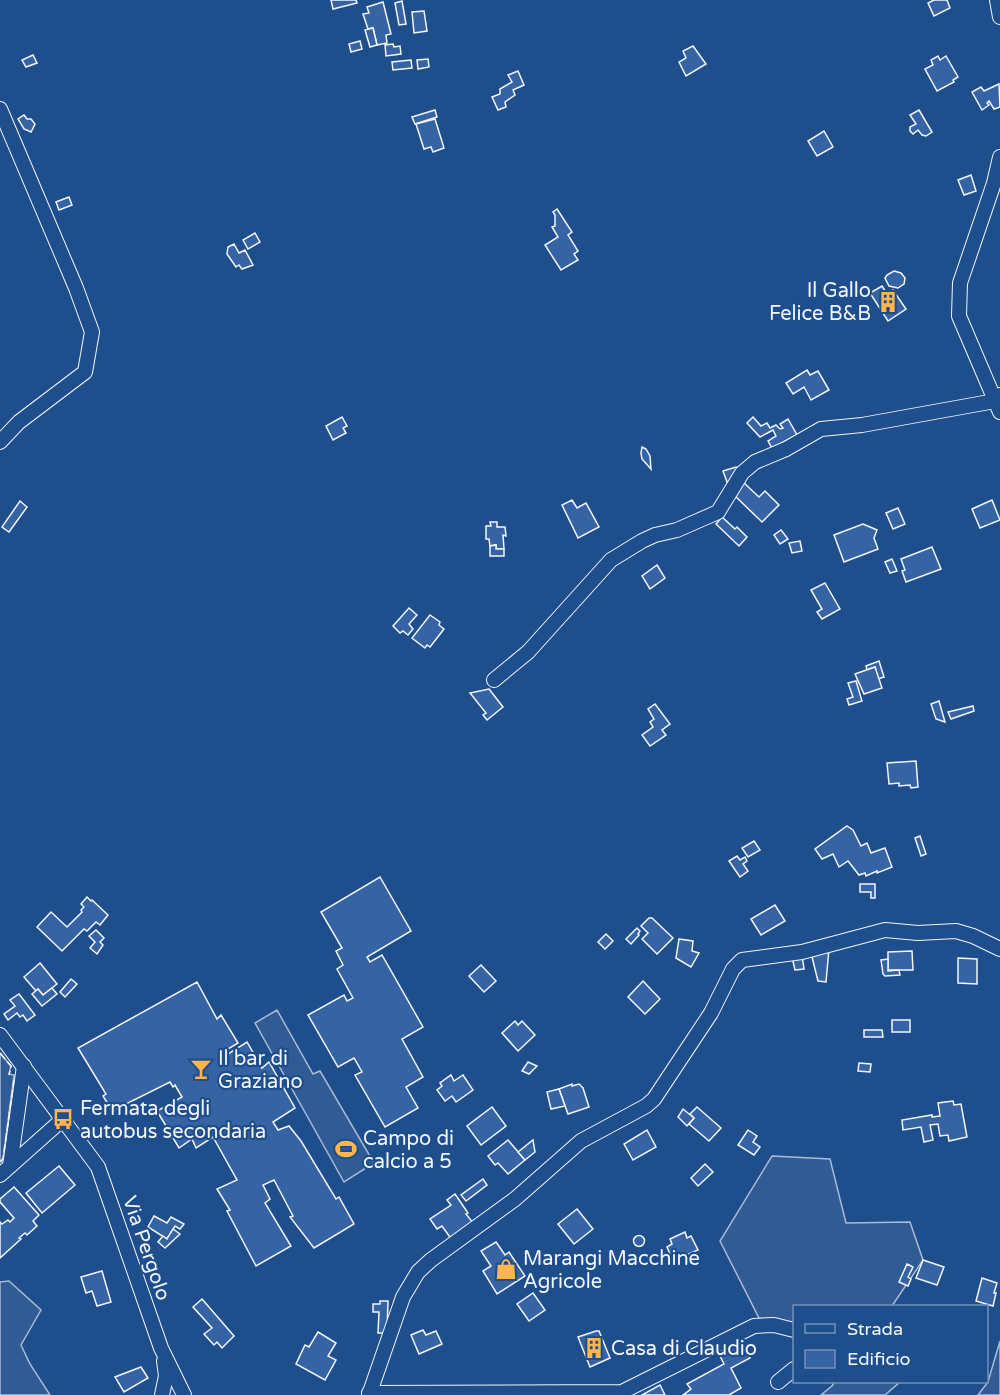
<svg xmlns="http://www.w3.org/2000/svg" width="1000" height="1395" viewBox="0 0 1000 1395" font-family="'Varela Round',sans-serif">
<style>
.built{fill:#305b95;stroke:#a8bbd7;stroke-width:1.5}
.building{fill:#3563a3;stroke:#f2f6ff;stroke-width:1.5}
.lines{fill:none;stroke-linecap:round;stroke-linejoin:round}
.minor-casing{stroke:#f2f6ff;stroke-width:16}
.minor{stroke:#1f4e8c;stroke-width:14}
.fence{stroke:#f2f6ff;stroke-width:1.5;stroke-dasharray:8 3;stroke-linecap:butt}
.labels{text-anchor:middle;stroke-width:4.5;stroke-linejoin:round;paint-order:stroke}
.poi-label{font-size:20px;fill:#f2f6ff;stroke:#1f4e8c;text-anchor:start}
.street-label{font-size:20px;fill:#f2f6ff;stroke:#1f4e8c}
</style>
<rect width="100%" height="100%" fill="#1f4e8c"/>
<!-- built -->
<g class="built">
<polygon points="277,1010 313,1074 320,1071 374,1163 344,1182 255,1023"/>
<polygon points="0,1053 11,1066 9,1074 14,1075 3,1159 0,1162"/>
<polygon points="772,1156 830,1159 846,1223 910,1222 923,1260 892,1306 794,1306 794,1326 759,1318 720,1241"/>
<polygon points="9,1281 41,1310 21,1345 30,1364 50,1395 0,1395 0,1282"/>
<polygon points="1000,1341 1000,1395 978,1395 988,1382"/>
<polygon points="832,1382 900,1382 885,1395 821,1395 833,1385"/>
</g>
<!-- building -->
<g class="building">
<polygon points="331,0 356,0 357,3 333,9"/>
<polygon points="934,0 947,0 950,8 934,16 928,3"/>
<polygon points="402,1 406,24 399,25 395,3"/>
<polygon points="383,2 391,34 386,35 387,43 377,45 373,28 368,29 363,14 369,13 367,7"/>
<polygon points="424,11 427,31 414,33 412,12"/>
<polygon points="373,28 377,45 370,47 365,30"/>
<polygon points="360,41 362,49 351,52 349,44"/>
<polygon points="393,44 394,47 400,46 401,54 386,56 385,45"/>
<polygon points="693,46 706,64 686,76 679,62 686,58 683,51"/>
<polygon points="33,55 37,63 26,67 22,60"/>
<polygon points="938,56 940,60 946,56 958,77 953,80 954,82 937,91 925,69 933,65 931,60"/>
<polygon points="428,59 429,67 418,69 417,60"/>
<polygon points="411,60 412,68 393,70 392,62"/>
<polygon points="518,71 524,85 513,90 515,95 505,102 506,107 498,110 492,97 500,94 500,89 512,82 508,75"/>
<polygon points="999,84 1000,107 994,109 989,101 987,103 989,105 982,110 972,92 981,87 984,91"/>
<polygon points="435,110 437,117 415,124 412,117"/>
<polygon points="919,110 932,132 926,136 922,135 918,130 913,134 910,131 910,127 916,124 910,115"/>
<polygon points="24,115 27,119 31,119 35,124 31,132 24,129 18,119"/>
<polygon points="435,119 444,148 433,152 431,147 424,149 416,124"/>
<polygon points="824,131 833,147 817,156 808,141"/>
<polygon points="971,175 976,191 964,195 958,180"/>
<polygon points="69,197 72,205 59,210 56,202"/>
<polygon points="557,209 572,232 568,235 578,251 574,254 578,260 561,270 545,245 558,237 552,227 555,226 555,215 553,212"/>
<polygon points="255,233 260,242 248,249 243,240"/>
<polygon points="234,244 239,253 245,250 253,265 242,269 239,265 236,267 227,254 228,247"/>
<polygon points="894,271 901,273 905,278 904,284 898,288 889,286 885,278 887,275"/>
<polygon points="882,286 887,294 893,290 906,309 888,321 870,293"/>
<polygon points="807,370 810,375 818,371 829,390 811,400 804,387 793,394 786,383"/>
<polygon points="342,417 347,426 343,428 346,433 333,440 326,426"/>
<polygon points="753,417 761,426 767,423 770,428 776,425 780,429 783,428 780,424 788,419 797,435 772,448 768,441 776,436 773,430 760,437 747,423"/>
<polygon points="642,447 646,449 650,456 651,469 642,459 641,453"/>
<polygon points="736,467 738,468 732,480 727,482 723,471"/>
<polygon points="743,482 759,497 765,491 779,505 762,522 734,495"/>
<polygon points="572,500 577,508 586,503 599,527 578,538 562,505"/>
<polygon points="992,500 1000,520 980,528 972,509"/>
<polygon points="20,501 27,507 9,532 2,527"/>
<polygon points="898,508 905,524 893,529 886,513"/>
<polygon points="722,517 735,529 737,527 747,537 739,546 716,524"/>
<polygon points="490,522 497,522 497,527 505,527 506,536 503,535 504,549 496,549 496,545 490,546 489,539 486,539 486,526 491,526"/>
<polygon points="863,524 877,530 874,538 878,549 844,562 834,535"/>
<polygon points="781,530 788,539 780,544 774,535"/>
<polygon points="800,541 802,551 792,553 789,543"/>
<polygon points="496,545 496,549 504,549 504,556 490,556 490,546"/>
<polygon points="932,547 941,569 906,582 902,571 905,570 901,559"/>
<polygon points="892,559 897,571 890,573 885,562"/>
<polygon points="657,565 665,578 650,589 642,576"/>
<polygon points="825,583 840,609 822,619 817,612 822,609 811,590"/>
<polygon points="409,608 417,615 409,624 413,629 408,635 403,631 400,633 393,626"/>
<polygon points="430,615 440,622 439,625 444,629 430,647 427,645 425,648 412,638"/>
<polygon points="879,661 884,677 878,679 875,667 867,670 866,666"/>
<polygon points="875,667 882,688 864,694 855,674"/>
<polygon points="856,681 862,701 849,705 847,699 853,697 848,683"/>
<polygon points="489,689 503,707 487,720 483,715 486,713 470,693"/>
<polygon points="939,701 945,722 936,719 931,704"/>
<polygon points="655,704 670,724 662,730 666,735 650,746 642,735 653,727 650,722 654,719 648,709"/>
<polygon points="973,706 974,711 951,719 948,712"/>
<polygon points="916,761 918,787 911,788 910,785 899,786 899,783 889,784 887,763"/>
<polygon points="847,826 853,830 861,846 867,843 871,853 885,848 892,867 877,873 877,871 866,876 865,873 859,875 848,861 839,867 833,854 822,859 815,849"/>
<polygon points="920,836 926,854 921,856 915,838"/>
<polygon points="754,841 760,850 748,857 742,848"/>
<polygon points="737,856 740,860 745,857 747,861 743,864 748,871 740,877 729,861"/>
<polygon points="380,877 411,931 367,957 370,962 382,955 423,1027 402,1039 423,1077 406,1087 418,1108 385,1127 355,1075 362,1072 354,1058 338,1067 308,1015 344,995 347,1001 353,998 337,969 343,965 336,951 342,948 321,912"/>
<polygon points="860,884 875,884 875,898 871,898 871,892 860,892"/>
<polygon points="87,897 91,901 92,900 108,915 100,925 96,922 87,931 84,929 62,951 37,927 51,912 67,927 82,912 81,910 84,907 81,904"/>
<polygon points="775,905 785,921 761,935 751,919"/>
<polygon points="649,918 652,918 673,938 657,954 642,939 648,933 641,926"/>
<polygon points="637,928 640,931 638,934 639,935 631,944 626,939"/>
<polygon points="96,930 104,938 100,942 103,945 97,954 90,948 95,942 89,936"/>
<polygon points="606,934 613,941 605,949 598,942"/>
<polygon points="679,939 693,941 692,951 699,953 691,967 676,958"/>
<polygon points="829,949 826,982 818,981 811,953"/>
<polygon points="912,951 913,970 888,970 888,952"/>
<polygon points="802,955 804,969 795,970 792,957"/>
<polygon points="958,958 977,959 977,984 958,983"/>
<polygon points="888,959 888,971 899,970 900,975 885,976 883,974 881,960"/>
<polygon points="40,963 57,984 43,995 38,989 36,991 24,977"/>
<polygon points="481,965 496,981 484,992 469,976"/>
<polygon points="71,979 77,984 65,997 60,992"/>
<polygon points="643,981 660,999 645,1014 628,997"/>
<polygon points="197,982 217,1019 221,1015 238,1043 223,1052 225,1056 247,1042 262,1068 269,1062 295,1108 273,1122 278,1130 289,1126 301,1141 336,1199 339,1197 354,1224 314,1248 290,1217 293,1216 274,1180 263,1185 270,1199 265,1203 291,1246 256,1266 227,1211 230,1210 217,1189 237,1180 213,1137 196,1148 192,1139 179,1148 157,1111 182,1097 175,1085 173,1087 170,1082 112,1111 103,1096 106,1094 78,1048"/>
<polygon points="52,988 57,994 42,1006 32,994 38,989 43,995"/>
<polygon points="19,994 35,1015 27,1021 23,1015 20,1017 17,1013 8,1020 4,1014 15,1006 10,1000"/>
<rect x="892" y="1020" width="18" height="12"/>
<polygon points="515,1021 518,1025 522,1021 535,1035 518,1051 502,1033"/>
<polygon points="864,1030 882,1030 883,1037 864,1037"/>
<polygon points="528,1062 537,1066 529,1074 522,1071"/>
<polygon points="859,1063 871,1064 870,1072 858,1071"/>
<polygon points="451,1075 454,1081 463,1075 473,1090 456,1102 452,1096 445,1101 437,1090 442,1086 440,1083"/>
<polygon points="572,1084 572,1086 579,1084 583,1088 589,1107 568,1114 559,1089"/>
<polygon points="559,1089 565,1106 551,1109 547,1092"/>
<polygon points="953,1101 954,1105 961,1104 967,1137 949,1141 948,1135 940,1136 938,1124 930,1125 933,1140 924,1142 921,1127 903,1130 902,1120 932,1115 932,1117 940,1116 938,1103"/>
<polygon points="492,1107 506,1126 481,1145 467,1126"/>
<polygon points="697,1107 721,1128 709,1141 689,1124 694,1118 690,1114"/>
<polygon points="683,1109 694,1118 687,1126 678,1117"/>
<polygon points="647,1130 656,1147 633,1160 624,1144"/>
<polygon points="748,1130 757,1136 753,1142 760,1147 754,1155 738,1145"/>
<polygon points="508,1140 525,1160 508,1174 498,1163 495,1165 488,1156"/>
<polygon points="533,1140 535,1152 525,1160 518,1152"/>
<polygon points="705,1164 713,1172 698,1186 691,1178"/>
<polygon points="59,1166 75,1185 42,1213 26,1193"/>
<polygon points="483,1179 487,1185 466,1201 461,1195"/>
<polygon points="14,1187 39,1215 33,1221 37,1226 27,1235 25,1233 19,1238 21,1239 0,1258 0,1222 2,1224 8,1220 10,1222 14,1218 0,1202 0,1199"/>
<polygon points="455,1194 468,1213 466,1214 474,1224 452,1240 442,1226 437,1229 430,1219 451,1205 447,1200"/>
<polygon points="577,1209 593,1229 574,1244 558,1224"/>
<polygon points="154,1216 167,1223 171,1217 184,1224 180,1229 175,1226 167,1239 148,1227"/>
<polygon points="173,1229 180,1234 165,1248 158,1242 163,1236 167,1239"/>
<polygon points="685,1232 687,1238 691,1236 698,1250 673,1261 667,1247 672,1244 670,1239"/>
<circle cx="639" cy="1241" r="5.5"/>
<polygon points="496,1242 505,1255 509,1252 525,1276 497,1294 483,1271 491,1266 481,1251"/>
<polygon points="923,1260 944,1267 937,1285 916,1278"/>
<polygon points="907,1264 913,1267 908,1277 911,1279 908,1286 899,1282"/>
<polygon points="102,1271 111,1302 97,1306 92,1291 86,1293 81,1277"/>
<polygon points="982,1278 997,1283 994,1293 996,1293 993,1306 976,1301"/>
<polygon points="533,1293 545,1310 529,1321 517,1304"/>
<polygon points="202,1299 234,1336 222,1348 217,1342 214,1345 204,1334 212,1328 193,1307"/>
<polygon points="380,1301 388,1301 387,1333 378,1333 379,1312 373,1312 373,1304 380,1304"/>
<polygon points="423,1330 426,1335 436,1331 442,1344 419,1354 411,1335"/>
<polygon points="596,1331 599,1331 610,1358 590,1367 578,1337"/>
<polygon points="318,1332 336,1343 328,1356 336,1360 325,1380 296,1364 305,1345 309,1347"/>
<polygon points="740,1340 750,1358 731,1368 741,1388 729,1395 683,1395 691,1389 687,1384 724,1364 718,1352"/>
<polygon points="141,1367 148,1378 124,1392 115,1377"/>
<polygon points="660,1385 665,1395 642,1395"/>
</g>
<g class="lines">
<defs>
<g id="minor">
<polyline points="997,0 1000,17"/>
<polyline points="0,109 76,288 92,332 85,372 19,422 0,442"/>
<polyline points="1000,157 994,183 960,283 959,316 1000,412"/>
<polyline points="494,680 528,652 611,560 642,541 655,535 677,530 718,512 742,473 755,462 786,449 821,429 862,425 995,401 1000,395"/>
<polyline points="0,1035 98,1167 161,1348 184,1395"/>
<polyline points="10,1166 24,1066"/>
<polyline points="0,1175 63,1119"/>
<polyline points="778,1382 794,1369"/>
<polyline points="369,1393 622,1392 754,1326 774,1325 794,1330"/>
<polyline points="162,1395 166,1376 164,1361"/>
<polyline points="369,1395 403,1297 418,1272 431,1260 515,1199 581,1141 646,1106 654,1099 711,1013 733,969 742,960 802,952 885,930 918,933 956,931 973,936 1000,949"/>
</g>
</defs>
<!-- minor casing -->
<use href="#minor" class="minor-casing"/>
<!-- minor -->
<use href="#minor" class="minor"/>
<!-- fence -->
<g class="fence">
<polyline points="0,1053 11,1066 9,1075"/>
<polyline points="0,1162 3,1159 14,1080"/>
</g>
</g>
<!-- icons -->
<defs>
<symbol id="building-bare" viewBox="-9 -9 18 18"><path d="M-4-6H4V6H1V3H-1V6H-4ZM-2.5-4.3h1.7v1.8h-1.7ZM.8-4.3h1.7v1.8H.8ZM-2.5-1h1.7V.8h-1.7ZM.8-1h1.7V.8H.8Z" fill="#ffb74d" stroke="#1f4e8c" stroke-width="2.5" paint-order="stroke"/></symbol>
<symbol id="bar-bare" viewBox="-9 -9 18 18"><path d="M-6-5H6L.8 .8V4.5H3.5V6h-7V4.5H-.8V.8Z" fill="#ffb74d" stroke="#1f4e8c" stroke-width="2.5" paint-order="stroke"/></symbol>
<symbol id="bus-bare" viewBox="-9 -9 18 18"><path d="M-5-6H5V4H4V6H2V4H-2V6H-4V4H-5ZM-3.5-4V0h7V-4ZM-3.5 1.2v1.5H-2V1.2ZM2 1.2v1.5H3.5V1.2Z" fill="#ffb74d" stroke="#1f4e8c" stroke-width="2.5" paint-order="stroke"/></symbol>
<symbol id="stadium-bare" viewBox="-9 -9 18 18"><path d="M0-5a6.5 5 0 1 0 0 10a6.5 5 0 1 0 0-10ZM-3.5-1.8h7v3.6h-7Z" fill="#ffb74d" stroke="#1f4e8c" stroke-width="2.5" paint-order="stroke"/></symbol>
<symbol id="shop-bare" viewBox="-9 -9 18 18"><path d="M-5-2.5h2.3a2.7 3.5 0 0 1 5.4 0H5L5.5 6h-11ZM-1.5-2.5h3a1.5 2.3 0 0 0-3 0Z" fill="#ffb74d" stroke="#1f4e8c" stroke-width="2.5" paint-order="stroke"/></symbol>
</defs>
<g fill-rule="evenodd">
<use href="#building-bare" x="873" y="287" width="30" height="30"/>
<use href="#bar-bare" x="186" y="1054" width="30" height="30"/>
<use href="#bus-bare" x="48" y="1104" width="30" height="30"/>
<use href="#stadium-bare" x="331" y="1134" width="30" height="30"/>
<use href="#shop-bare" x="491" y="1254" width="30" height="30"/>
<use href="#building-bare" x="579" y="1333" width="30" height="30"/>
</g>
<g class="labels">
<!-- poi labels -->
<g class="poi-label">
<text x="871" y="297" text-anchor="end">Il Gallo<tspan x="871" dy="23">Felice B&amp;B</tspan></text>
<text x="218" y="1065">Il bar di<tspan x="218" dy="23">Graziano</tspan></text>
<text x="80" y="1115">Fermata degli<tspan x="80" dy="23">autobus secondaria</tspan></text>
<text x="363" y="1145">Campo di<tspan x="363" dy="23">calcio a 5</tspan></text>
<text x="523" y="1265">Marangi Macchine<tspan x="523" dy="23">Agricole</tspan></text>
<text x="611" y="1355">Casa di Claudio</text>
</g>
<!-- street labels -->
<g class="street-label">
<text transform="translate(147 1248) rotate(71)" y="7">Via Pergolo</text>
</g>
</g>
<!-- legend -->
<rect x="793" y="1305" width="195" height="78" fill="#1f4e8c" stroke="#7391ba" stroke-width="1.5"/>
<rect x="805" y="1324" width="30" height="9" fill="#1f4e8c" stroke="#7391ba" stroke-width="1.5"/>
<text x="847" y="1335" font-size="18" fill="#f2f6ff">Strada</text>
<rect x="805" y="1350" width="30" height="18" fill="#3563a3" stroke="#7391ba" stroke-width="1.5"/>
<text x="847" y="1365" font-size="18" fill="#f2f6ff">Edificio</text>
</svg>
